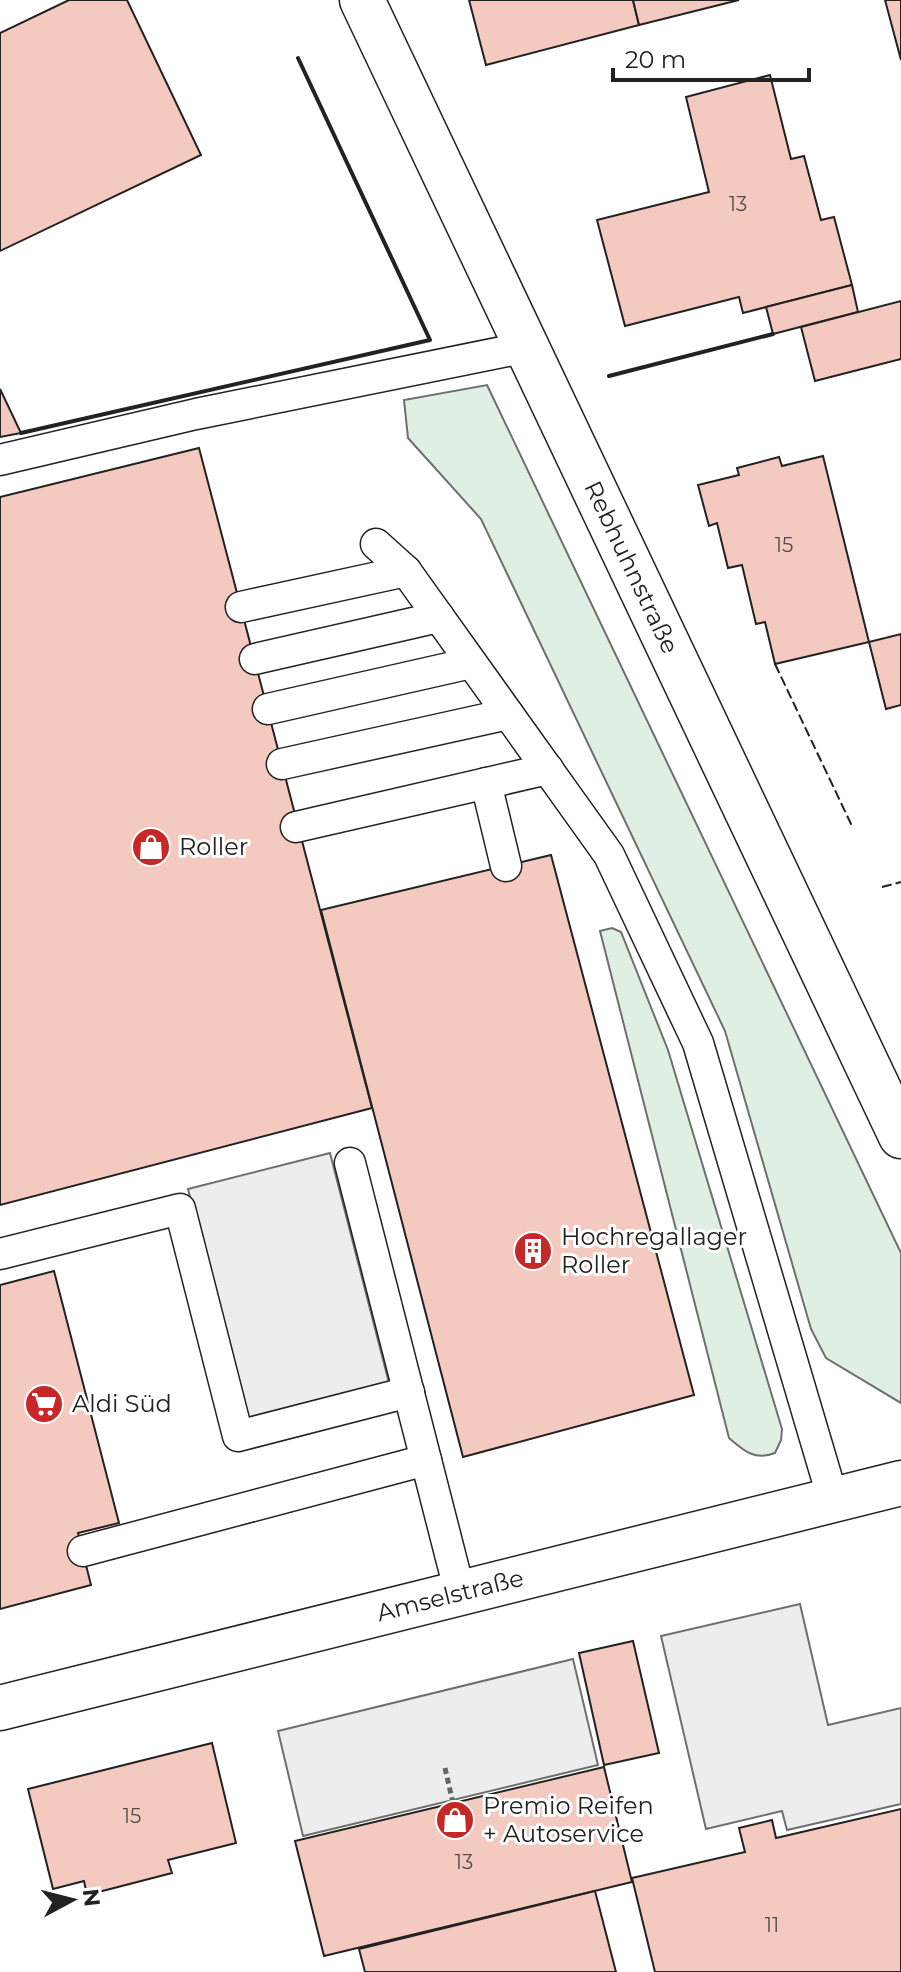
<svg xmlns="http://www.w3.org/2000/svg" width="901" height="1972" viewBox="0 0 901 1972" font-family="Montserrat,sans-serif">
<style>
.green{fill:#e0efe3;stroke:#6f6f6f;stroke-width:2}
.parking{fill:#ededed;stroke:#6f6f6f;stroke-width:2}
.building{fill:#f3c9c0;stroke:#222;stroke-width:2}
.lines{fill:none;stroke-linecap:round;stroke-linejoin:round}
.service-casing{stroke:#222;stroke-width:33}
.minor-casing{stroke:#222;stroke-width:47}
.path{stroke:#646464;stroke-width:5;stroke-dasharray:6 4;stroke-linecap:butt}
.service{stroke:#fff;stroke-width:30}
.minor{stroke:#fff;stroke-width:44}
.fence{stroke:#222;stroke-width:2;stroke-dasharray:10 4;stroke-linecap:butt}
.wall{stroke:#222;stroke-width:4}
.labels{text-anchor:middle;stroke-width:6;stroke-linejoin:round;paint-order:stroke}
.number-label{font-size:20px;fill:#564c4a}
.street-label{font-size:24px;fill:#222;stroke:#fff}
.poi-label{font-size:24px;fill:#222;stroke:#fff;text-anchor:start}
</style>
<rect width="100%" height="100%" fill="#fff"/>
<!-- green -->
<g class="green">
<polygon points="487,385 901,1253 901,1403 826,1358 811,1329 725,1031 481,519 408,438 404,400"/>
<path d="M612,928L621,932L668,1050L782,1429L781,1440L775,1453C755,1461 744,1451 729,1438L600,931Z"/>
</g>
<!-- parking -->
<g class="parking">
<polygon points="330,1153 389,1383 247,1420 188,1189"/>
<polygon points="800,1604 828,1725 901,1708 901,1804 787,1830 782,1811 706,1829 661,1636"/>
<polygon points="573,1659 598,1765 303,1836 278,1731"/>
</g>
<!-- building -->
<g class="building">
<polygon points="69,0 127,0 201,155 0,251 0,33"/>
<polygon points="469,0 633,0 639,25 486,65"/>
<polygon points="633,0 739,0 639,25"/>
<polygon points="885,0 901,0 901,60"/>
<polygon points="770,75 791,159 804,156 821,220 834,217 852,285 743,313 739,297 625,326 597,220 709,192 686,97"/>
<polygon points="852,285 858,312 773,334 766,307"/>
<polygon points="901,301 901,359 815,381 801,327"/>
<polygon points="0,389 21,433 0,437"/>
<polygon points="199,448 372,1108 0,1205 0,497"/>
<polygon points="823,456 869,642 775,664 765,622 756,624 742,565 728,568 717,523 709,526 698,485 739,475 737,468 779,457 782,466"/>
<polygon points="901,634 901,705 886,709 869,642"/>
<polygon points="551,855 694,1395 463,1457 321,910"/>
<polygon points="54,1271 119,1523 78,1533 91,1585 0,1609 0,1285"/>
<polygon points="633,1641 659,1753 604,1765 579,1653"/>
<polygon points="212,1743 236,1843 168,1860 172,1873 87,1895 84,1881 53,1889 28,1789"/>
<polygon points="604,1767 632,1882 324,1956 295,1841"/>
<polygon points="901,1809 901,1972 655,1972 632,1878 745,1852 739,1828 772,1820 776,1838"/>
<polygon points="595,1891 616,1972 365,1972 359,1949"/>
</g>
<g class="lines">
<defs>
<g id="service">
<polyline points="0,460 196,414 527,347"/>
<polyline points="376,544 406,571 609,855 698,1043 833,1499"/>
<polyline points="241,607 406,571"/>
<polyline points="255,659 439,617"/>
<polyline points="268,709 471,663"/>
<polyline points="282,764 508,714"/>
<polyline points="486,783 506,866"/>
<polyline points="296,827 548,769"/>
<polyline points="350,1163 460,1593"/>
<polyline points="0,1254 180,1209 238,1436 409,1392"/>
<polyline points="83,1551 426,1460"/>
</g>
<g id="minor">
<path id="s1" d="M362,0L901,1136"/>
<path id="s2" d="M0,1708L901,1483"/>
</g>
</defs>
<!-- service casing -->
<use href="#service" class="service-casing"/>
<!-- minor casing -->
<use href="#minor" class="minor-casing"/>
<!-- path -->
<polyline class="path" points="445,1768 453,1803"/>
<!-- service -->
<use href="#service" class="service"/>
<!-- minor -->
<use href="#minor" class="minor"/>
<!-- fence -->
<g class="fence">
<polyline points="775,664 852,826"/>
<polyline points="882,887 901,882"/>
</g>
<!-- wall -->
<g class="wall">
<polyline points="609,376 773,334"/>
<polyline points="21,433 430,340 298,58"/>
</g>
</g>
<!-- icons -->
<defs>
<symbol id="shop-disc" viewBox="-11 -11 22 22"><circle r="9.5" fill="#c62828" stroke="#fff"/><path d="M-5-2.5h2.3a2.7 3.5 0 0 1 5.4 0H5L5.5 6h-11ZM-1.5-2.5h3a1.5 2.3 0 0 0-3 0Z" fill="#fff"/></symbol>
<symbol id="building-disc" viewBox="-11 -11 22 22"><circle r="9.5" fill="#c62828" stroke="#fff"/><path d="M-4-6H4V6H1V3H-1V6H-4ZM-2.5-4.3h1.7v1.8h-1.7ZM.8-4.3h1.7v1.8H.8ZM-2.5-1h1.7V.8h-1.7ZM.8-1h1.7V.8H.8Z" fill="#fff"/></symbol>
<symbol id="supermarket-disc" viewBox="-11 -11 22 22"><circle r="9.5" fill="#c62828" stroke="#fff"/><path d="M-6-5.5h2.5l.6 2H6L4.5 2H-2.5L-4.4-4H-6ZM-1.5 3.2a1.3 1.3 0 1 0 .1 0ZM3 3.2a1.3 1.3 0 1 0 .1 0Z" fill="#fff"/></symbol>
</defs>
<g fill-rule="evenodd">
<use href="#shop-disc" x="129" y="825" width="44" height="44"/>
<use href="#building-disc" x="511" y="1229" width="44" height="44"/>
<use href="#supermarket-disc" x="22" y="1382" width="44" height="44"/>
<use href="#shop-disc" x="433" y="1798" width="44" height="44"/>
</g>
<g class="labels">
<!-- number labels -->
<g class="number-label">
<text x="738" y="211">13</text>
<text x="784" y="552">15</text>
<text x="132" y="1823">15</text>
<text x="464" y="1869">13</text>
<text x="772" y="1932">11</text>
</g>
<!-- street labels -->
<g class="street-label">
<text dy="8" stroke="none"><textPath href="#s1" startOffset="628">Rebhuhnstraße</textPath></text>
<text dy="8" stroke="none"><textPath href="#s2" startOffset="464">Amselstraße</textPath></text>
</g>
<!-- poi labels -->
<g class="poi-label">
<text x="179" y="855">Roller</text>
<text x="561" y="1245">Hochregallager<tspan x="561" dy="28">Roller</tspan></text>
<text x="72" y="1412">Aldi Süd</text>
<text x="483" y="1814">Premio Reifen<tspan x="483" dy="28">+ Autoservice</tspan></text>
</g>
</g>
<!-- north arrow -->
<g transform="translate(72 1900) rotate(83)" stroke="#ffffff" stroke-width="6" paint-order="stroke">
<path d="M0-6L14 30L0 20L-14 30Z" fill="#222222"/>
<text y="-12" font-size="22" font-weight="bold" text-anchor="middle" fill="#222222">N</text>
</g>
<!-- scale -->
<path d="M613 68v12h196v-12" fill="none" stroke="#222222" stroke-width="4"/>
<text x="625" y="68" font-size="24" fill="#222222" stroke="#ffffff" stroke-width="6" paint-order="stroke">20 m</text>
</svg>
